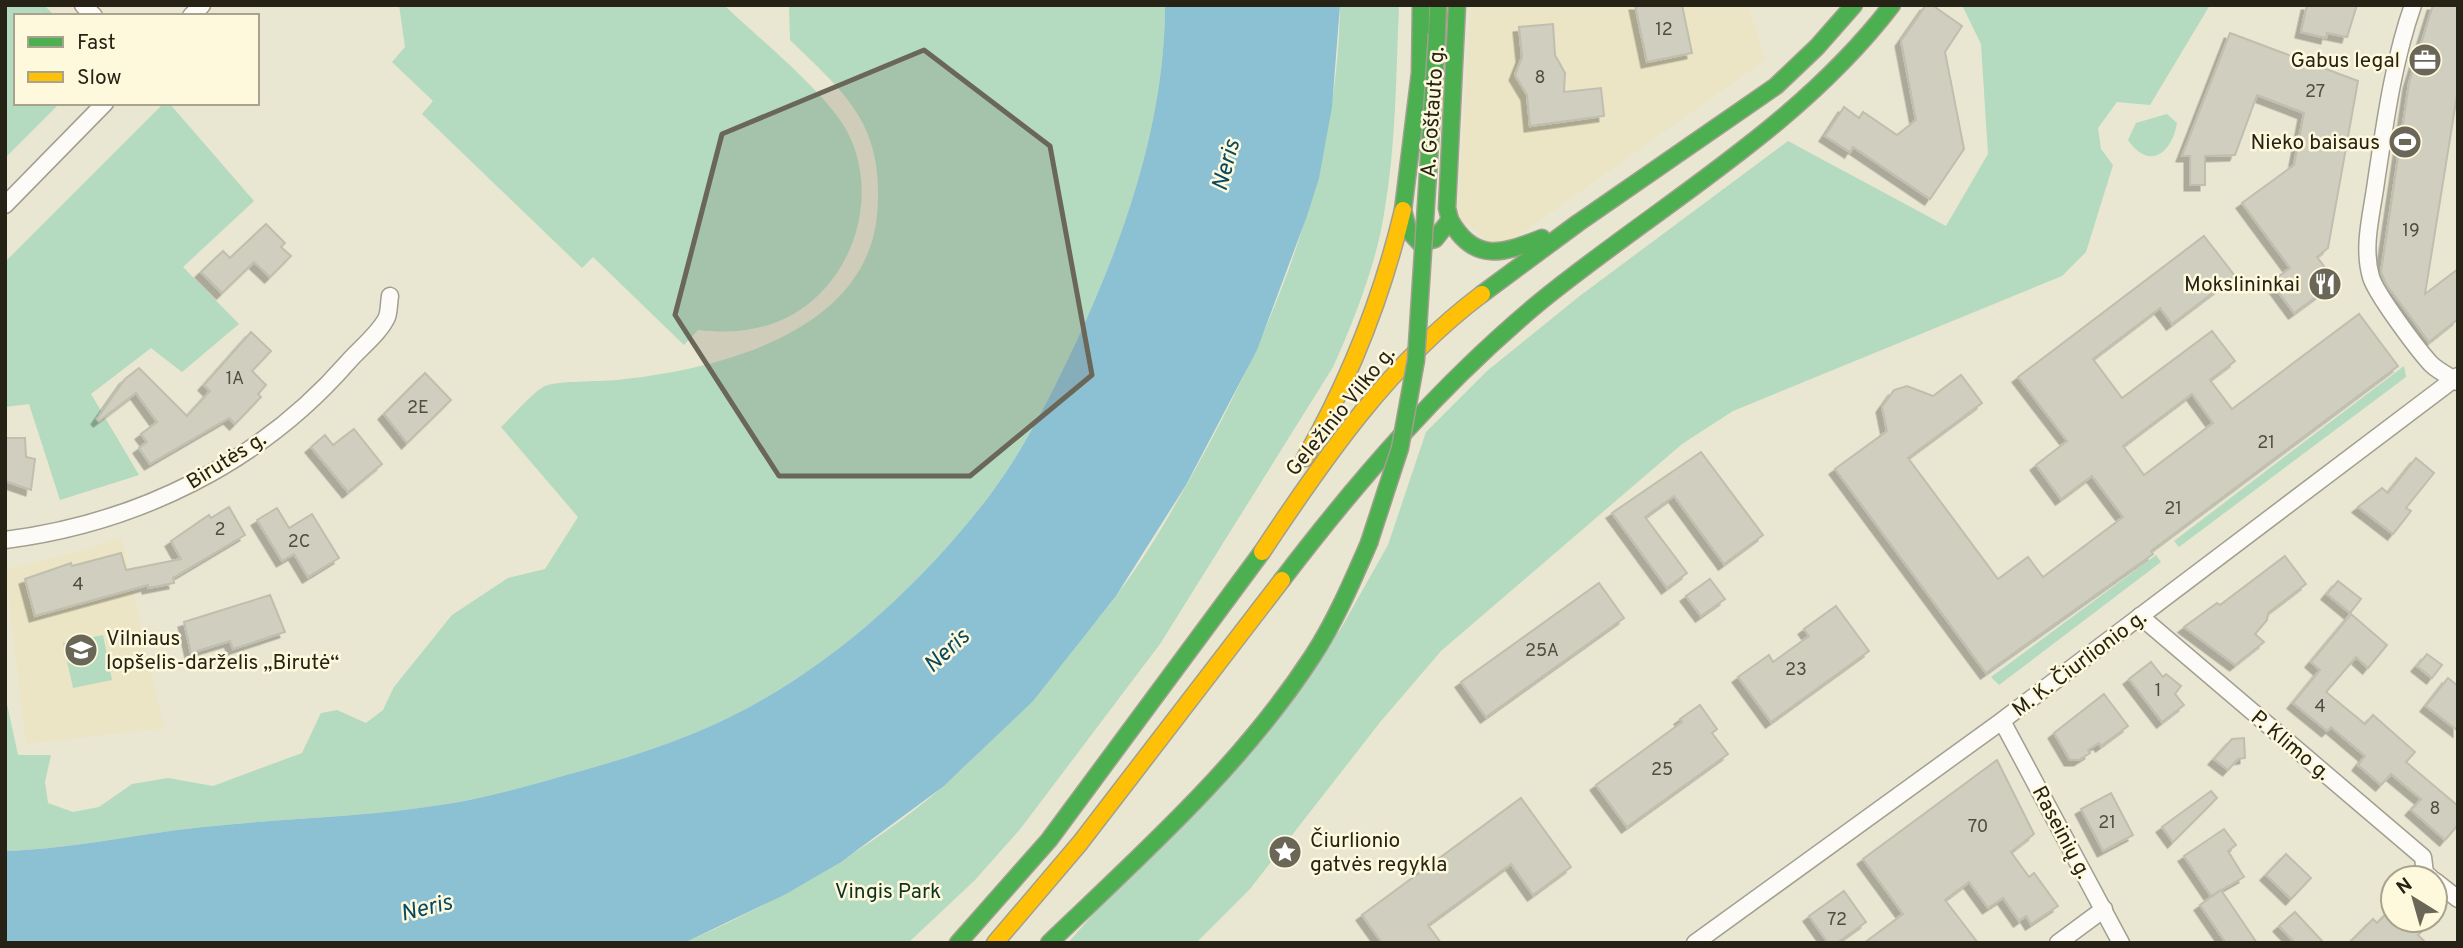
<svg xmlns="http://www.w3.org/2000/svg" width="2463" height="948" viewBox="0 0 2463 948" font-family="Overpass,sans-serif">
<style>
.built{fill:#ebe5c5}
.green{fill:#b4dabf}
.water{fill:#8cc0d3}
.building{fill:#d0cebe;stroke:#c0beaf;stroke-width:2;fill-rule:evenodd;filter:url(#shadow)}
.lines{fill:none;stroke-linecap:round;stroke-linejoin:round}
.street-casing{stroke:#a29f90;stroke-width:19}
.fast-casing{stroke:#a29f90;stroke-width:19}
.slow-casing{stroke:#a29f90;stroke-width:19}
.street{stroke:#fcfbf8;stroke-width:16}
.fast{stroke:#4caf50;stroke-width:16}
.slow{stroke:#ffc107;stroke-width:16}
.fast-bridge-casing{stroke:#a29f90;stroke-width:19;stroke-linecap:butt}
.fast-bridge{stroke:#4caf50;stroke-width:16}
.marked{fill:#6a6758;fill-opacity:0.2;stroke:#6a6758;stroke-width:5;stroke-linejoin:round}
.labels{text-anchor:middle;stroke-width:5;stroke-linejoin:round;paint-order:stroke}
.number-label{font-size:18px;fill:#504e40}
.poi-label{font-size:21px;fill:#262316;stroke:#fef9dd;text-anchor:end}
.street-label{font-size:21px;fill:#262316;stroke:#fef9dd}
.park-label{font-size:21px;fill:#0d3123;stroke:#fef9dd}
.water-label{font-size:23px;font-style:italic;fill:#084962;stroke:#fef9dd}
</style>
<defs>
<filter id="shadow"><feDropShadow dx="-5.5" dy="5.5" stdDeviation="0" flood-color="#0004"/></filter>
</defs>
<rect width="100%" height="100%" fill="#e9e6d2"/>
<!-- built -->
<g class="built">
<polygon points="1471,5 1748,5 1765,60 1512,240 1493,245 1457,216"/>
<polygon points="121,537 164,728 26,744 5,569 77,552"/>
</g>
<!-- green -->
<g class="green">
<polygon points="5,5 44,5 55,16 16,16 16,103 60,103 5,158"/>
<path d="M399,5H724C758,38 831,96 849,135C882,204 848,294 777,322C751,332 726,333 698,330L684,345L593,257L582,268L422,114L433,101L392,62L405,47Z"/>
<path d="M789,5H1165C1165,121 1125,236 1077,340C1052,393 1025,448 990,495C914,594 813,684 697,732C654,750 610,763 566,775C524,787 483,799 440,805C365,817 289,818 214,826C144,832 76,849 5,851V695L18,755H51L45,782L48,803L73,812L99,807L132,784L168,778L213,786L302,753L321,713L337,710L366,723L383,710L394,687L452,615L508,578L545,569L578,517L501,427C514,415 528,397 543,387C555,380 601,382 617,380C715,370 866,334 877,215C885,126 848,96 790,40Z"/>
<path d="M1340,5H1399C1396,75 1396,146 1384,214C1376,264 1354,321 1333,367L1160,644L1021,828L975,880L908,943H684C778,901 868,852 946,784C984,750 1016,712 1049,674C1072,648 1096,623 1116,596C1149,553 1176,504 1202,457C1279,316 1338,168 1340,5Z"/>
<polygon points="1962,5 2210,5 2150,105 2117,102 2098,128 2101,149 2113,165 2086,252 2062,276 1733,411 1682,444 1441,651 1381,721 1250,889 1196,943 1068,943 1340,630 1388,545 1426,432 1487,371 1581,295 1788,141 1946,226 1988,154 1981,44"/>
<polygon points="164,103 169,103 254,201 183,267 239,324 182,372 151,348 91,394 139,475 60,500 29,404 5,407 5,262"/>
<path d="M2167,114L2177,123C2172,153 2149,171 2128,140L2136,123Z"/>
<polygon points="2404,366 2406,377 2179,547 2174,541"/>
<polygon points="2156,555 2161,562 1999,685 1991,677"/>
<polygon points="103,635 112,680 73,688 63,643"/>
</g>
<!-- water -->
<path class="water" d="M1165,5H1340L1332,107L1319,178L1307,216L1257,350L1186,485L1116,596L1033,701L944,786L841,862L786,894L684,943H5V851C76,849 144,832 214,826C289,818 365,817 440,805C483,799 524,787 566,775C610,763 654,750 697,732C813,684 914,594 990,495C1025,448 1052,393 1077,340C1125,236 1165,121 1165,5Z"/>
<!-- building -->
<g class="building">
<polygon points="1635,5 1682,5 1692,53 1647,62"/>
<polygon points="1926,5 1932,5 1962,26 1945,52 1964,149 1930,199 1853,147 1850,152 1825,136 1844,107 1859,118 1863,112 1897,135 1916,120 1901,41"/>
<polygon points="2307,5 2357,5 2347,37 2327,33 2326,38 2301,32"/>
<polygon points="2433,5 2458,5 2458,89 2425,294 2458,269 2458,319 2429,342 2386,284 2381,272 2409,83"/>
<polygon points="1553,24 1555,55 1565,73 1564,92 1601,88 1604,116 1530,126 1527,95 1515,75 1522,57 1519,27"/>
<polygon points="2230,33 2358,81 2328,248 2317,257 2336,282 2294,313 2271,282 2290,268 2242,203 2294,165 2304,113 2257,95 2235,155 2205,156 2205,185 2190,185 2190,156 2182,156"/>
<polygon points="266,224 285,243 281,247 291,256 270,277 254,262 222,293 201,272 223,251 230,258"/>
<path d="M2204,236L2235,276L2172,324L2160,308L2093,359L2122,398L2212,331L2235,361L2210,380L2232,409L2359,314L2398,366L2151,551L2153,554L1986,673L1835,469L1887,431L1882,407L1894,390L1907,386L1933,396L1961,375L1982,403L1908,458L1998,579L2028,557L2043,577L2123,517L2092,476L2061,499L2036,465L2067,441L2018,377ZM2192,394L2213,423L2144,475L2123,446Z"/>
<polygon points="251,332 271,351 252,371 266,385 258,394 261,397 235,424 229,418 150,464 139,448 147,442 141,434 157,422 136,393 99,421 97,419 125,379 139,368 187,416 210,391 204,385"/>
<polygon points="425,373 451,400 407,443 384,414"/>
<polygon points="354,429 382,464 348,492 311,447 325,435 333,445"/>
<polygon points="5,438 25,438 26,457 35,459 31,490 5,481"/>
<polygon points="1701,452 1763,535 1724,564 1674,496 1645,517 1687,573 1667,588 1612,513"/>
<polygon points="2416,458 2434,473 2406,508 2411,511 2393,534 2358,507 2382,488 2388,493"/>
<polygon points="229,507 245,535 173,578 174,583 148,588 148,585 35,616 25,579 71,563 72,566 121,553 126,570 181,559 171,541 209,515 211,518"/>
<polygon points="277,508 289,528 312,514 339,558 308,577 294,554 282,561 257,520"/>
<polygon points="2285,556 2306,584 2268,613 2267,620 2255,634 2264,642 2235,665 2184,627 2217,603 2220,605"/>
<polygon points="1710,579 1725,599 1701,616 1686,596"/>
<polygon points="2338,581 2361,599 2350,613 2327,594"/>
<polygon points="1599,583 1624,618 1486,717 1461,682"/>
<polygon points="270,595 285,632 233,649 230,641 191,653 184,622"/>
<polygon points="1836,606 1869,651 1771,722 1738,677 1769,655 1773,662 1809,636 1804,629"/>
<polygon points="2351,614 2387,645 2368,668 2356,657 2326,692 2365,724 2373,715 2415,752 2406,762 2458,806 2458,825 2445,840 2411,810 2421,799 2391,774 2381,785 2358,765 2365,756 2331,727 2327,731 2293,703 2320,670 2311,662"/>
<polygon points="2427,654 2442,665 2432,678 2417,666"/>
<polygon points="2151,662 2163,677 2166,674 2181,686 2175,694 2184,705 2162,722 2129,679"/>
<polygon points="2448,678 2458,686 2458,731 2426,706"/>
<polygon points="2104,694 2128,726 2101,746 2099,743 2088,750 2090,753 2079,760 2070,760 2054,733"/>
<polygon points="1700,705 1717,729 1712,733 1728,754 1627,827 1596,785 1682,722 1680,719"/>
<polygon points="2244,738 2245,758 2238,759 2228,770 2214,759 2232,739"/>
<polygon points="1997,760 2034,834 2011,852 2029,877 2034,873 2058,906 2031,924 2026,916 2019,921 2003,898 1988,908 1969,882 1945,900 1978,943 1864,943 1903,914 1863,859"/>
<polygon points="2211,791 2217,798 2173,842 2162,827"/>
<polygon points="2111,793 2133,835 2103,851 2081,809"/>
<polygon points="1521,798 1571,867 1533,895 1511,864 1428,925 1441,943 1382,943 1362,915"/>
<polygon points="2224,829 2236,845 2228,851 2244,877 2211,896 2184,856"/>
<polygon points="2286,854 2311,878 2291,899 2266,875"/>
<polygon points="2221,890 2257,943 2226,943 2200,905"/>
<polygon points="1844,891 1866,922 1837,943 1828,943 1809,916"/>
<polygon points="2393,907 2393,920 2432,920 2418,935 2426,943 2349,943 2373,919 2377,923"/>
<polygon points="2295,912 2324,943 2295,943 2279,926"/>
</g>
<g class="lines">
<defs>
<g id="street">
<polyline points="83,5 94,16"/>
<path d="M2413,5C2393,62 2385,123 2376,182C2372,213 2362,246 2371,277C2376,294 2418,350 2431,364C2438,371 2449,376 2458,382"/>
<polyline points="191,16 202,5"/>
<polyline points="5,205 105,103"/>
<path d="M5,540C138,523 260,463 348,362C359,349 380,333 387,317C389,312 389,302 390,296"/>
<polyline points="2140,616 2423,857 2425,873 2431,878"/>
<polyline points="2002,721 2121,943"/>
<polyline points="2435,881 2458,899"/>
<polyline points="1695,943 1999,723 2458,376"/>
<polyline points="2058,943 2104,909"/>
</g>
<g id="fast">
<polyline points="1421,5 1420,73 1403,210 1408,230 1420,243 1435,239 1450,220 1447,208 1457,5"/>
<polyline points="1437,34 1438,5"/>
<path d="M1450,220C1474,263 1502,254 1542,238"/>
<polyline points="1482,294 1578,223 1776,86 1817,47 1854,5"/>
<path d="M1282,580C1359,479 1443,382 1541,301C1659,205 1798,128 1892,5"/>
<polyline points="958,943 1049,840 1262,552"/>
<path d="M1049,943C1142,854 1241,766 1312,657C1335,622 1352,582 1369,543"/>
</g>
<g id="slow">
<path d="M1305,458C1350,379 1382,298 1403,210"/>
<path d="M1262,552C1325,457 1390,363 1482,294"/>
<polyline points="995,943 1080,843 1282,580"/>
</g>
</defs>
<!-- street casing -->
<use href="#street" class="street-casing"/>
<!-- fast casing -->
<use href="#fast" class="fast-casing"/>
<!-- slow casing -->
<use href="#slow" class="slow-casing"/>
<!-- street -->
<use href="#street" class="street"/>
<!-- fast -->
<use href="#fast" class="fast"/>
<!-- slow -->
<use href="#slow" class="slow"/>
<defs>
<polyline id="fast-bridge" points="1369,543 1400,448 1416,360 1437,34"/>
</defs>
<!-- fast-bridge casing -->
<use href="#fast-bridge" class="fast-bridge-casing"/>
<!-- fast-bridge -->
<use href="#fast-bridge" class="fast-bridge"/>
</g>
<!-- marked area -->
<path class="marked" d="M924,50L1050,146L1092,375L970,476H779L675,315L722,134Z"/>
<!-- icons -->
<defs>
<symbol id="office-disc" viewBox="-11 -11 22 22"><circle r="9.5" fill="#6a6758" stroke="#fef9dd"/><path d="M-6-3h4V-5.5h4V-3h4V5H-6ZM-1-4.5V-3h2v-1.5ZM-6 0V1H6V0Z" fill="#fff"/></symbol>
<symbol id="stadium-disc" viewBox="-11 -11 22 22"><circle r="9.5" fill="#6a6758" stroke="#fef9dd"/><path d="M0-5a6.5 5 0 1 0 0 10a6.5 5 0 1 0 0-10ZM-3.5-1.8h7v3.6h-7Z" fill="#fff"/></symbol>
<symbol id="restaurant-disc" viewBox="-11 -11 22 22"><circle r="9.5" fill="#6a6758" stroke="#fef9dd"/><path d="M-5-6h1v4h1v-4h1v4h1v-4h1v5L-1.5 .5V6h-2V.5L-5-1ZM5-6V6H3V1.5H1.5Q1.5-4 5-6Z" fill="#fff"/></symbol>
<symbol id="school-disc" viewBox="-11 -11 22 22"><circle r="9.5" fill="#6a6758" stroke="#fef9dd"/><path d="M0-5L7-2L0 1L-7-2ZM-4 1L0 2.5L4 1V4Q0 6-4 4Z" fill="#fff"/></symbol>
<symbol id="sight-disc" viewBox="-11 -11 22 22"><circle r="9.5" fill="#6a6758" stroke="#fef9dd"/><path d="M0-6L1.8-2.2L6-1.7L2.9 1.2L3.7 5.4L0 3.3L-3.7 5.4L-2.9 1.2L-6-1.7L-1.8-2.2Z" fill="#fff"/></symbol>
</defs>
<g fill-rule="evenodd">
<use href="#office-disc" x="2406" y="41" width="38" height="38"/>
<use href="#stadium-disc" x="2386" y="123" width="38" height="38"/>
<use href="#restaurant-disc" x="2306" y="265" width="38" height="38"/>
<use href="#school-disc" x="62" y="631" width="38" height="38"/>
<use href="#sight-disc" x="1266" y="833" width="38" height="38"/>
</g>
<g class="labels">
<!-- number labels -->
<g class="number-label">
<text x="1664" y="35">12</text>
<text x="1540" y="83">8</text>
<text x="2315" y="97">27</text>
<text x="2411" y="236">19</text>
<text x="235" y="384">1A</text>
<text x="418" y="413">2E</text>
<text x="2266" y="448">21</text>
<text x="2173" y="514">21</text>
<text x="220" y="535">2</text>
<text x="299" y="547">2C</text>
<text x="78" y="590">4</text>
<text x="1542" y="656">25A</text>
<text x="1796" y="675">23</text>
<text x="2158" y="696">1</text>
<text x="2320" y="712">4</text>
<text x="1662" y="775">25</text>
<text x="2435" y="814">8</text>
<text x="2107" y="828">21</text>
<text x="1978" y="832">70</text>
<text x="1837" y="925">72</text>
</g>
<!-- poi labels -->
<g class="poi-label">
<text x="2400" y="67">Gabus legal</text>
<text x="2380" y="149">Nieko baisaus</text>
<text x="2300" y="291">Mokslininkai</text>
<text x="106" y="645" text-anchor="start">Vilniaus<tspan x="106" dy="24">lopšelis-darželis „Birutė“</tspan></text>
<text x="1310" y="847" text-anchor="start">Čiurlionio<tspan x="1310" dy="24">gatvės regykla</tspan></text>
</g>
<!-- street labels -->
<g class="street-label">
<text transform="translate(1432 112) rotate(-86)" y="7">A. Goštauto g.</text>
<text transform="translate(1340 411) rotate(-51)" y="7">Geležinio Vilko g.</text>
<text transform="translate(226 460) rotate(-32)" y="7">Birutės g.</text>
<text transform="translate(2079 663) rotate(-37)" y="7">M. K. Čiurlionio g.</text>
<text transform="translate(2291 745) rotate(40)" y="7">P. Klimo g.</text>
<text transform="translate(2062 832) rotate(62)" y="7">Raseinių g.</text>
</g>
<!-- park labels -->
<g class="park-label">
<text x="888" y="898">Vingis Park</text>
</g>
<!-- water labels -->
<g class="water-label">
<text transform="translate(1225 165) rotate(-75)" y="8">Neris</text>
<text transform="translate(946 650) rotate(-43)" y="8">Neris</text>
<text transform="translate(426 907) rotate(-14)" y="8">Neris</text>
</g>
</g>
<!-- border -->
<rect width="2463" height="948" fill="none" stroke="#262316" stroke-width="14"/>
<!-- legend -->
<rect x="14" y="14" width="245" height="91" fill="#fef9dd" stroke="#a8a38d" stroke-width="2"/>
<rect x="28" y="37" width="35" height="10" fill="#4caf50" stroke="#a8a38d" stroke-width="2"/>
<text x="77" y="49" font-size="21" fill="#262316">Fast</text>
<rect x="28" y="72" width="35" height="10" fill="#ffc107" stroke="#a8a38d" stroke-width="2"/>
<text x="77" y="84" font-size="21" fill="#262316">Slow</text>
<!-- north arrow -->
<g transform="translate(2414 899) rotate(323)"><circle r="33" fill="#fef9dd" stroke="#a8a38d" stroke-width="2"/>
<path d="M0-5L12 26L0 18L-12 26Z" fill="#6a6758"/>
<text y="-10" font-size="19" font-weight="bold" text-anchor="middle" fill="#262316">N</text>
</g>
</svg>
